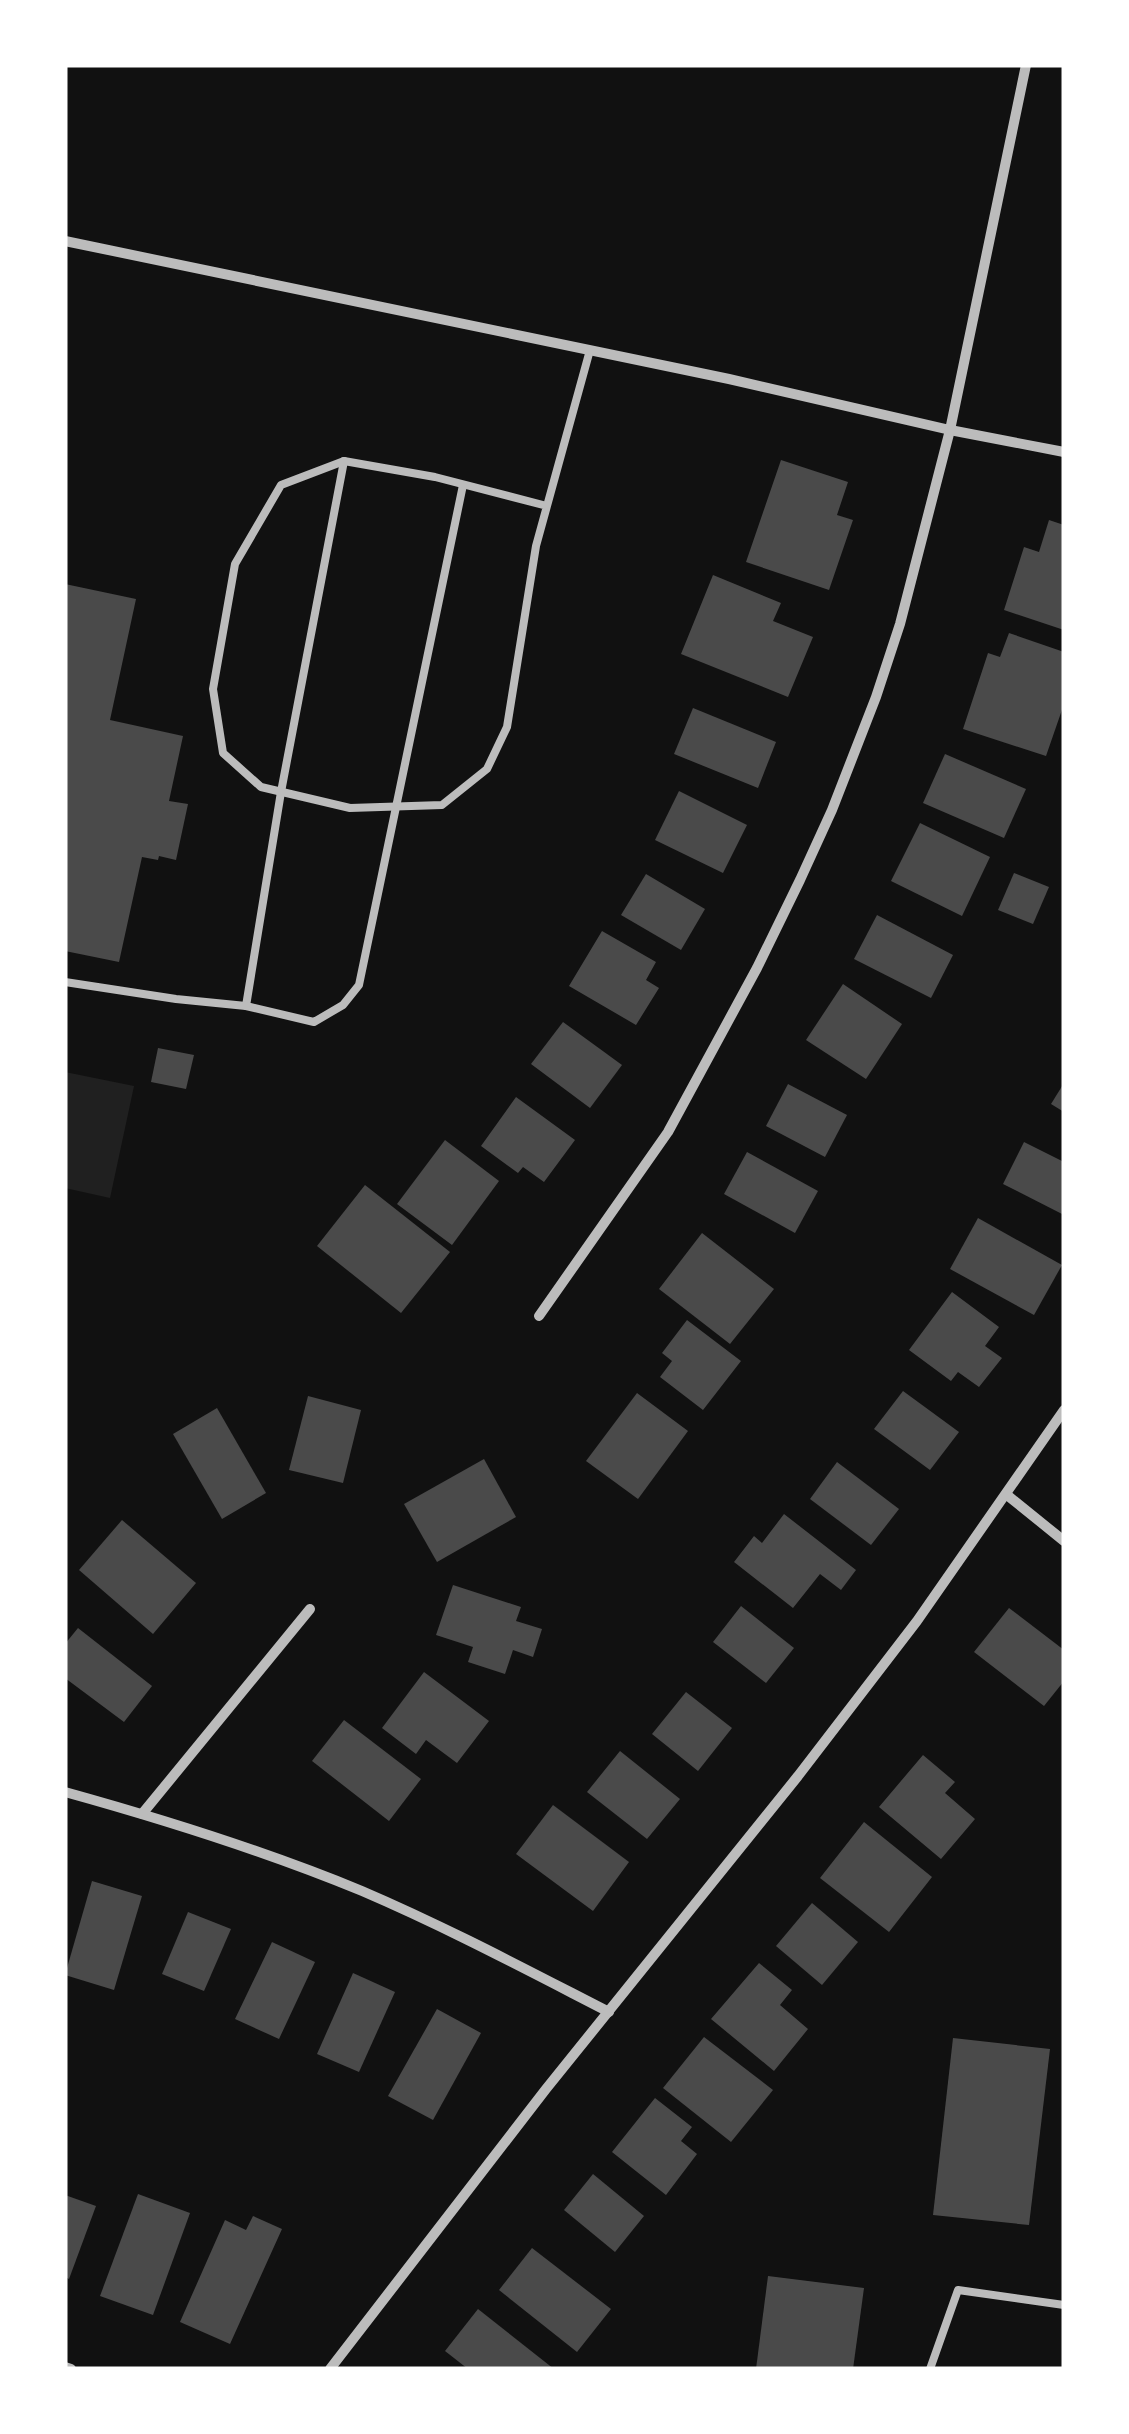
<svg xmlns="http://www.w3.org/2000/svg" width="1129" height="2434" viewBox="0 0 1129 2434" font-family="Cabin,sans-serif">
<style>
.green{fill:#202020}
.building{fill:#4a4a4a}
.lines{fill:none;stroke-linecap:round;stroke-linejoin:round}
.service{stroke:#bcbcbc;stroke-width:8}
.minor{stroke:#bcbcbc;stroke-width:10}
</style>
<rect width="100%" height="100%" fill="#111"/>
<!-- green -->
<polygon class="green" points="65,1072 134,1086 110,1198 65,1188"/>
<!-- building -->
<g class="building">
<polygon points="781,460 848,482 837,515 853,520 829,590 746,562"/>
<polygon points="1049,520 1064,525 1064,630 1004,610 1024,547 1039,552"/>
<polygon points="713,575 781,603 773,621 813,637 788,697 681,654"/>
<polygon points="65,584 136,599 110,720 183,736 169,801 188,804 176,860 159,856 158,860 142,857 119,962 65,951"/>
<polygon points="1009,633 1064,652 1064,704 1046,756 963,729 988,653 1000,657"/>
<polygon points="693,708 776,742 758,788 674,754"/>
<polygon points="945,754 1026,789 1004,838 923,803"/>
<polygon points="679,791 747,825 723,873 655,840"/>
<polygon points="920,823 990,857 962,916 891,881"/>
<polygon points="1014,873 1049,887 1033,924 998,910"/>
<polygon points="646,874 705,909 681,950 621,915"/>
<polygon points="877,915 953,955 931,998 854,959"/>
<polygon points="602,931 656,962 646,980 659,988 636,1025 569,986"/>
<polygon points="843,984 902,1024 866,1079 806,1040"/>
<polygon points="563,1022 622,1065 590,1108 531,1064"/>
<polygon points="158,1048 194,1055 186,1089 151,1082"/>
<polygon points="1064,1083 1064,1112 1051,1104"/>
<polygon points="788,1084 847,1115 825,1157 766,1126"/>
<polygon points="516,1097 575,1140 544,1182 523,1167 518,1173 481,1146"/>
<polygon points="445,1140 499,1181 452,1245 397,1204"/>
<polygon points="1024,1142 1064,1162 1064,1215 1003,1184"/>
<polygon points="747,1152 818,1191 795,1233 724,1194"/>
<polygon points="365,1185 450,1252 401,1313 317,1246"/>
<polygon points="978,1218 1062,1265 1034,1315 950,1269"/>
<polygon points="702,1233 774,1289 730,1344 659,1289"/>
<polygon points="952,1292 999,1327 985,1346 1002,1358 979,1387 958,1372 951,1381 909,1350"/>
<polygon points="687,1320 741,1361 703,1410 660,1377 672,1361 662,1353"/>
<polygon points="903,1391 959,1432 930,1470 874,1429"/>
<polygon points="637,1393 688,1431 638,1499 586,1461"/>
<polygon points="308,1396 361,1410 343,1483 289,1470"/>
<polygon points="217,1408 266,1493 222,1519 173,1434"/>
<polygon points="484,1459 516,1517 437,1562 404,1504"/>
<polygon points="837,1462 899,1509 871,1545 810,1499"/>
<polygon points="784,1514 856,1570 841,1590 820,1574 793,1608 734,1562 754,1536 762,1543"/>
<polygon points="122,1520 196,1583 153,1634 79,1570"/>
<polygon points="453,1585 521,1607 516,1621 542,1629 533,1657 513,1650 505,1674 468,1662 473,1647 436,1635"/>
<polygon points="741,1606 794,1648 766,1683 713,1642"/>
<polygon points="1009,1608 1064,1650 1064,1681 1044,1706 974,1652"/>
<polygon points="78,1628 152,1686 124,1722 65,1678 65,1644"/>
<polygon points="424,1672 489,1721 457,1763 426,1740 416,1754 382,1728"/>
<polygon points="686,1692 732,1728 698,1771 652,1734"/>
<polygon points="344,1720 421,1779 389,1821 312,1761"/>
<polygon points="620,1751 680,1799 647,1839 587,1792"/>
<polygon points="923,1755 955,1782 945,1793 975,1819 941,1859 879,1807"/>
<polygon points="553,1805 629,1862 593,1911 516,1854"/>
<polygon points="864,1822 932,1877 889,1932 820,1878"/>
<polygon points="92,1881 142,1896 114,1990 65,1975"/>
<polygon points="812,1903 858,1942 822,1985 776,1946"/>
<polygon points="188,1912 231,1929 204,1991 162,1974"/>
<polygon points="272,1942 315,1962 279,2039 235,2019"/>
<polygon points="759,1963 792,1990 780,2005 808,2029 774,2071 711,2019"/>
<polygon points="353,1973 395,1992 359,2072 317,2054"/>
<polygon points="437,2009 481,2033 433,2120 388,2096"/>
<polygon points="704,2037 773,2090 731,2142 663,2088"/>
<polygon points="953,2038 1050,2049 1029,2225 933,2215"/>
<polygon points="655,2098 692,2127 681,2141 697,2154 666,2195 612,2152"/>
<polygon points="593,2174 644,2216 615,2252 564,2210"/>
<polygon points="138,2194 190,2213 153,2315 100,2296"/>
<polygon points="65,2195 96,2206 69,2279 65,2277"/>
<polygon points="253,2216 282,2229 230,2344 180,2322 225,2220 246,2230"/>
<polygon points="532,2248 611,2309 577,2352 499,2290"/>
<polygon points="768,2276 864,2288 853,2369 756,2369"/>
<polygon points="478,2309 554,2369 468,2369 445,2351"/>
</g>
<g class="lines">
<!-- service -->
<g class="service">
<polyline points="344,461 281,792 246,1006 314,1022 343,1005 359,985 463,485"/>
<polyline points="547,506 435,477 344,461 281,485 235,564 213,689 223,753 261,787 350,808 442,805 487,769 507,727 536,546 547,506 590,350"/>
<polyline points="65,982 176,999 246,1006"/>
<polyline points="930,2369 958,2290 1064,2305"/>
</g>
<!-- minor -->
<g class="minor">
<polyline points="65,241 729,379 950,430 1064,452"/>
<polyline points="539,1316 668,1132 757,968 800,880 832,810 876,697 900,624 950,430 1026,65"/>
<polyline points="1007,1495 1064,1541"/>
<path d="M65,1792C166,1820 265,1851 362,1891C446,1927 527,1970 609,2012"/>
<polyline points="142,1814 310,1609"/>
<polyline points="65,2367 71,2369"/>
<polyline points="330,2369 546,2089 798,1776 917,1621 1064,1410"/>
</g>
</g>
<!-- border -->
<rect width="1129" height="2434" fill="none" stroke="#ffffff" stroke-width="135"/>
</svg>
